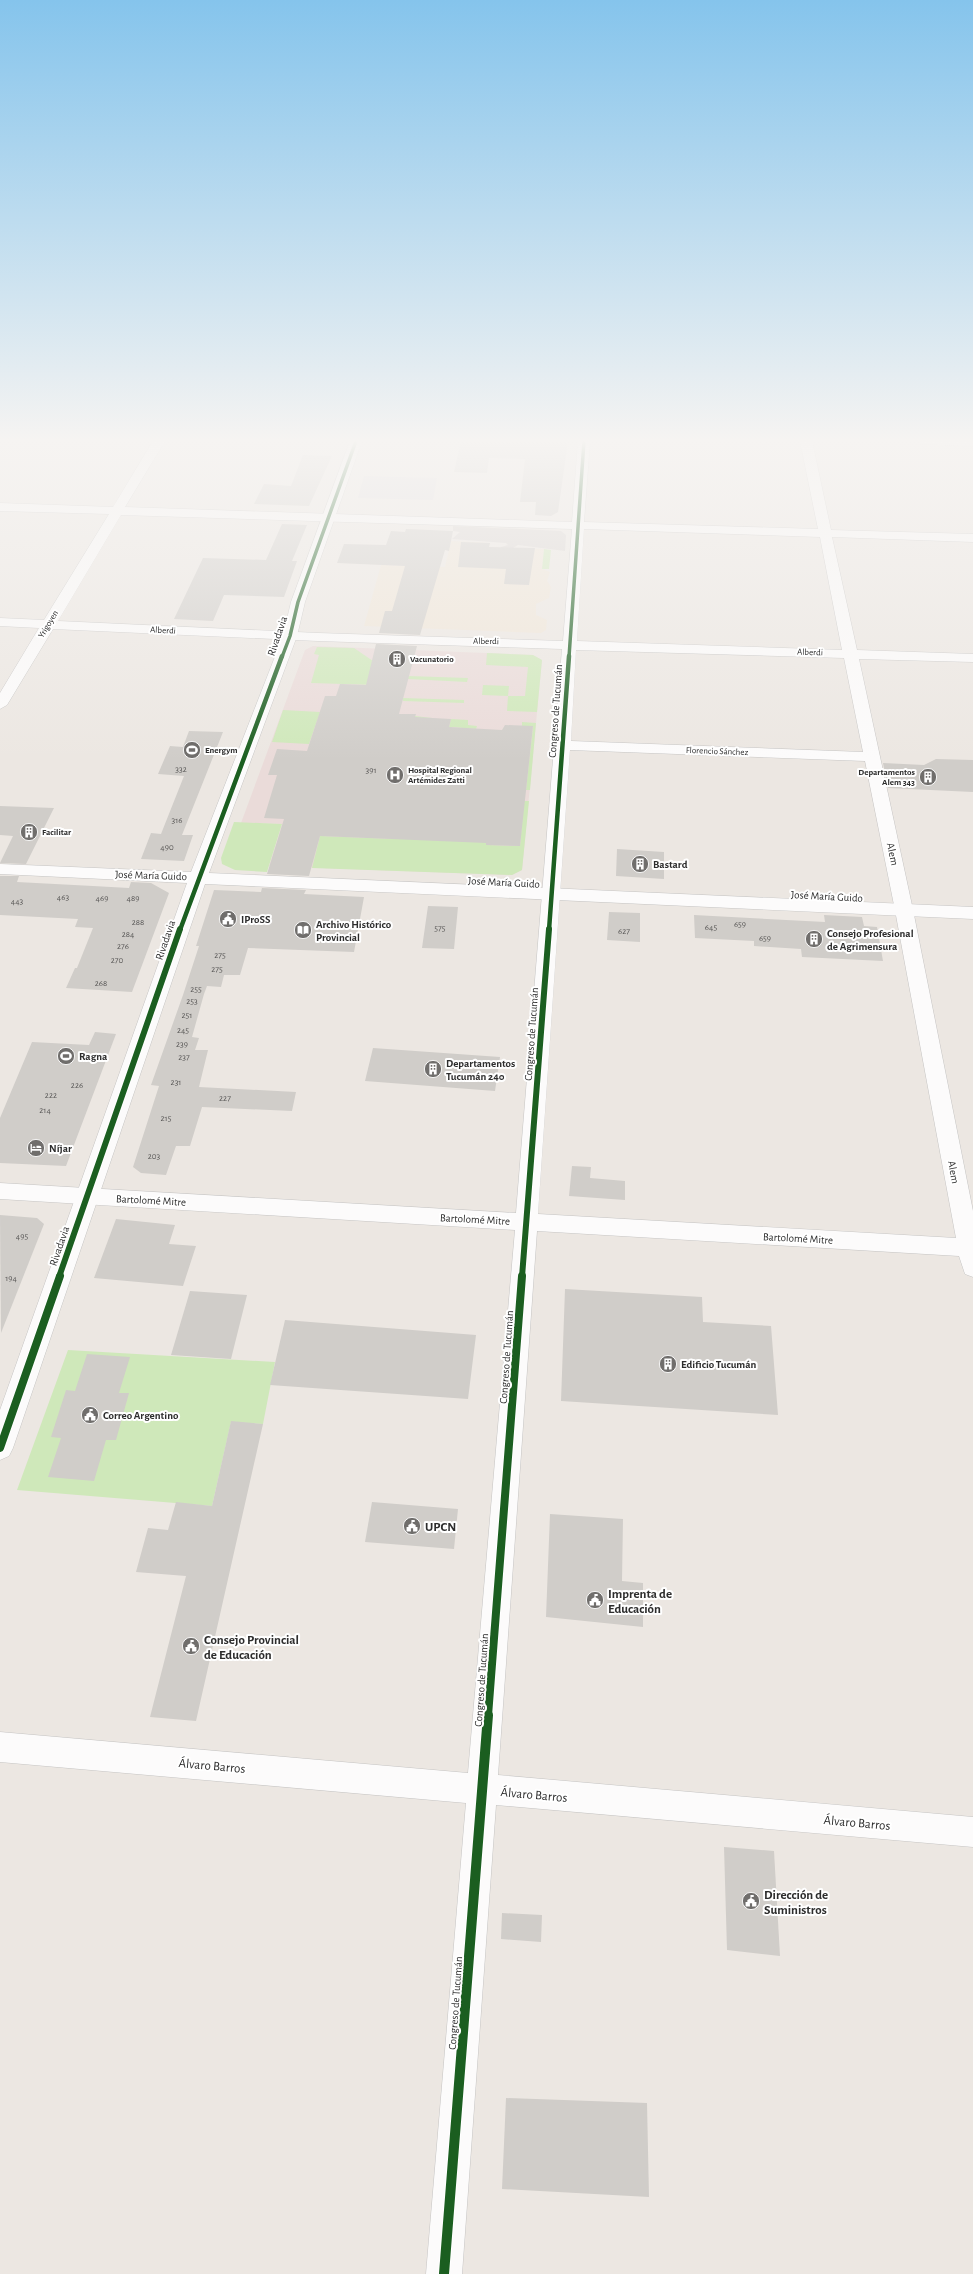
<svg xmlns="http://www.w3.org/2000/svg" width="973" height="2274" viewBox="0 0 973 2274" font-family="'Alegreya Sans',sans-serif">
<style>
.industrial{fill:#dfdcde}
.education{fill:#efe5d7}
.medical{fill:#eadbd9}
.green{fill:#cfe8ba}
.plaza{fill:#dad5d2}
.building{fill:#d0cdc9}
.lines{fill:none;stroke-linecap:round;stroke-linejoin:round}
.minor-casing{stroke:#c5c4c3;stroke-width:1}
.secondary-casing{stroke:#c5c4c3;stroke-width:1}
.minor{fill:#fcfbfb;fill-rule:evenodd}
.secondary{fill:#fcfbfb;fill-rule:evenodd}
.cycleway-far4-casing{stroke:#fff;stroke-width:5}
.cycleway-far3-casing{stroke:#fff;stroke-width:6}
.cycleway-far2-casing{stroke:#fff;stroke-width:8}
.cycleway-far1-casing{stroke:#fff;stroke-width:10}
.cycleway-casing{stroke:#fff;stroke-width:12}
.cycleway-far4{stroke:#1b5e20;stroke-width:3.5}
.cycleway-far3{stroke:#1b5e20;stroke-width:4.5}
.cycleway-far2{stroke:#1b5e20;stroke-width:6}
.cycleway-far1{stroke:#1b5e20;stroke-width:8}
.cycleway{stroke:#1b5e20;stroke-width:10}
.labels{text-anchor:middle;stroke-width:4;stroke-linejoin:round;paint-order:stroke}
.far-street-label{font-size:9px;fill:#2d2d2d;stroke:#fff}
.far-poi-label{font-size:9px;font-weight:bold;fill:#2d2d2d;stroke:#fff;text-anchor:start}
.number-label{font-size:9px;fill:#585756}
.street-label{font-size:11px;fill:#2d2d2d;stroke:#fff}
.poi-label{font-size:11px;font-weight:bold;fill:#2d2d2d;stroke:#fff;text-anchor:start}
.near-poi-label{font-size:13px;font-weight:bold;fill:#2d2d2d;stroke:#fff;text-anchor:start}
.near-street-label{font-size:13px;fill:#2d2d2d;stroke:#fff}
</style>
<rect width="100%" height="100%" fill="#ece7e2"/>
<!-- industrial -->
<polygon class="industrial" points="364,476 437,478 433,500 358,498"/>
<!-- education -->
<polygon class="education" points="451,541 490,543 489,547 544,549 542,569 550,572 547,581 551,587 549,598 536,604 536,615 547,620 546,630 541,633 364,626 381,565 445,567"/>
<!-- medical -->
<polygon class="medical" points="313,646 533,655 542,660 522,870 512,875 269,866 282,824 241,823 305,650"/>
<!-- green -->
<g class="green">
<polygon points="544,549 551,550 549,569 542,569"/>
<polygon points="317,647 354,648 392,674 376,685 311,683 319,655 314,654"/>
<polygon points="487,653 533,655 542,660 537,712 507,711 508,696 482,695 483,685 509,686 508,696 525,696 528,667 486,665"/>
<polygon points="408,676 468,678 467,682 408,679"/>
<polygon points="403,698 464,700 464,703 403,701"/>
<polygon points="283,710 320,712 309,744 272,742"/>
<polygon points="415,716 432,718 430,726 449,727 451,719 468,720 468,725 477,726 476,729 452,727 450,733 438,732 437,745 447,745 447,748 423,747 424,739 418,738 420,723 414,723"/>
<polygon points="522,722 536,723 530,790 526,790 533,727 522,726"/>
<polygon points="404,793 499,800 487,845 520,846 524,801 529,801 522,870 512,875 312,868 320,836 394,839"/>
<polygon points="234,822 282,824 267,872 235,870 222,864 221,858"/>
<polygon points="68,1350 275,1362 263,1424 231,1422 212,1506 17,1490"/>
</g>
<!-- plaza -->
<polygon class="plaza" points="453,526 561,531 566,535 565,551 518,545 500,556 501,547 508,545 506,543 452,539 460,532 453,531"/>
<!-- building -->
<g class="building">
<polygon points="461,441 568,441 558,512 551,516 535,515 536,502 520,502 525,459 489,458 487,473 454,472"/>
<polygon points="303,455 332,456 309,506 254,504 264,484 291,486"/>
<polygon points="282,524 307,525 292,561 297,561 284,597 224,595 213,621 174,619 203,558 266,560"/>
<polygon points="406,529 453,531 449,551 445,550 420,635 379,633 385,611 392,611 405,566 337,563 344,544 386,545 391,531 405,532"/>
<polygon points="461,542 490,543 489,547 535,548 529,585 504,584 506,569 458,567"/>
<polygon points="376,644 417,646 399,714 416,714 415,717 451,719 449,727 502,730 505,725 533,726 520,846 486,845 486,843 320,836 309,876 267,874 284,819 264,818 277,775 268,775 277,749 307,751 325,696 336,696 340,684 366,685"/>
<polygon points="189,731 223,732 182,835 193,835 184,861 141,859 151,833 161,834 184,776 158,774 170,746 183,747"/>
<polygon points="936,759 973,760 973,792 888,788 883,763 924,765"/>
<polygon points="0,806 54,808 26,864 0,863 13,836 0,835"/>
<polygon points="617,849 664,852 664,879 616,876"/>
<polygon points="0,876 19,876 17,882 93,886 129,888 131,882 151,883 169,893 132,992 66,988 75,968 77,968 93,928 75,927 78,919 0,915"/>
<polygon points="262,888 306,890 304,894 364,897 354,952 248,948 240,975 224,975 221,987 207,986 204,994 192,1037 199,1038 195,1050 208,1050 199,1087 296,1092 292,1111 202,1107 190,1146 176,1146 166,1175 141,1173 133,1167 159,1086 151,1085 183,995 199,946 196,946 214,890 261,892"/>
<polygon points="428,906 458,907 454,949 422,948"/>
<polygon points="609,912 640,913 640,942 607,940"/>
<polygon points="694,915 825,922 824,915 862,917 864,926 877,927 883,961 802,957 801,949 754,946 754,941 695,938"/>
<polygon points="95,1032 116,1034 66,1166 0,1163 0,1118 32,1042 89,1045"/>
<polygon points="373,1048 500,1057 495,1091 365,1081"/>
<polygon points="572,1166 591,1167 590,1178 625,1181 625,1200 569,1196"/>
<polygon points="0,1215 37,1218 44,1224 1,1333"/>
<polygon points="116,1219 175,1225 169,1244 196,1246 183,1286 94,1278"/>
<polygon points="565,1289 702,1297 703,1322 771,1326 778,1415 561,1401"/>
<polygon points="190,1291 247,1295 231,1359 171,1355"/>
<polygon points="285,1320 476,1335 468,1399 270,1385"/>
<polygon points="87,1354 130,1357 119,1393 129,1393 116,1440 106,1440 94,1481 48,1477 61,1438 51,1437 66,1390 75,1391"/>
<polygon points="231,1421 263,1424 196,1721 150,1717 186,1576 136,1572 148,1528 168,1530 176,1502 212,1506"/>
<polygon points="372,1502 458,1509 454,1549 365,1542"/>
<polygon points="550,1514 623,1519 622,1581 643,1583 643,1627 546,1617"/>
<polygon points="724,1847 774,1851 780,1956 727,1950"/>
<polygon points="502,1913 542,1915 541,1942 501,1939"/>
<polygon points="506,2098 647,2103 649,2197 502,2189"/>
</g>
<g class="lines">
<defs>
<g id="minor">
<path d="M153,441H165L125,507L572,522L578,441H590L584,522L818,529L800,441H812L831,530L973,534V542L832,537L857,650L973,654V662L859,659L913,910L973,1211V1277L965,1274L959,1256L537,1231L498,1775L973,1817V1847L496,1805L462,2274H426L466,1803L0,1762V1732L468,1773L515,1230L0,1199V1183L516,1213L562,649L318,641L53,629L7,705L0,709V693L39,628L0,626V618L44,620L109,514L0,511V503L113,507ZM121,515L572,529L563,641L318,633L58,621ZM584,529L820,537L842,650L577,641ZM576,650L844,658L863,752L571,741ZM570,750L865,761L895,910L956,1238L538,1214Z"/>
<polygon points="916,441 973,441 973,446 922,444"/>
</g>
<polygon id="secondary" points="350,441 362,441 305,602 297,636 209,873 973,907 973,919 205,884 13,1448 9,1456 0,1460 0,1410 187,883 0,874 0,864 191,872 283,636 291,602"/>
</defs>
<!-- minor casing -->
<use href="#minor" class="minor-casing"/>
<!-- secondary casing -->
<use href="#secondary" class="secondary-casing"/>
<!-- minor -->
<use href="#minor" class="minor"/>
<!-- secondary -->
<use href="#secondary" class="secondary"/>
<defs>
<g id="cycleway-far4">
<polyline points="282,657 290,636 298,602 356,441"/>
<polyline points="569,657 584,441"/>
</g>
<g id="cycleway-far3">
<polyline points="180,930 282,656"/>
<polyline points="549,930 569,656"/>
</g>
<g id="cycleway-far2">
<polyline points="59,1277 180,929"/>
<polyline points="522,1277 549,929"/>
</g>
<g id="cycleway-far1">
<polyline points="0,1448 60,1276"/>
<polyline points="488,1716 522,1276"/>
</g>
<polyline id="cycleway" points="444,2274 488,1715"/>
</defs>
<!-- cycleway-far4 casing -->
<use href="#cycleway-far4" class="cycleway-far4-casing"/>
<!-- cycleway-far3 casing -->
<use href="#cycleway-far3" class="cycleway-far3-casing"/>
<!-- cycleway-far2 casing -->
<use href="#cycleway-far2" class="cycleway-far2-casing"/>
<!-- cycleway-far1 casing -->
<use href="#cycleway-far1" class="cycleway-far1-casing"/>
<!-- cycleway casing -->
<use href="#cycleway" class="cycleway-casing"/>
<!-- cycleway-far4 -->
<use href="#cycleway-far4" class="cycleway-far4"/>
<!-- cycleway-far3 -->
<use href="#cycleway-far3" class="cycleway-far3"/>
<!-- cycleway-far2 -->
<use href="#cycleway-far2" class="cycleway-far2"/>
<!-- cycleway-far1 -->
<use href="#cycleway-far1" class="cycleway-far1"/>
<!-- cycleway -->
<use href="#cycleway" class="cycleway"/>
</g>
<!-- sky -->
<linearGradient id="sky" x2="0" y2="1"><stop stop-color="#85c4ec"/><stop offset="0.58" stop-color="#f6f4f2"/><stop offset="1" stop-color="#f6f4f2" stop-opacity="0"/></linearGradient>
<rect width="973" height="760" fill="url(#sky)"/>
<!-- icons -->
<defs>
<symbol id="building-disc" viewBox="-11 -11 22 22"><circle r="9.5" fill="#706e6c" stroke="#fff"/><path d="M-4-6H4V6H1V3H-1V6H-4ZM-2.5-4.3h1.7v1.8h-1.7ZM.8-4.3h1.7v1.8H.8ZM-2.5-1h1.7V.8h-1.7ZM.8-1h1.7V.8H.8Z" fill="#fff"/></symbol>
<symbol id="stadium-disc" viewBox="-11 -11 22 22"><circle r="9.5" fill="#706e6c" stroke="#fff"/><path d="M0-5a6.5 5 0 1 0 0 10a6.5 5 0 1 0 0-10ZM-3.5-1.8h7v3.6h-7Z" fill="#fff"/></symbol>
<symbol id="hospital-disc" viewBox="-11 -11 22 22"><circle r="9.5" fill="#706e6c" stroke="#fff"/><path d="M-5-5h3v3.5h4V-5h3V5h-3V1.5h-4V5h-3Z" fill="#fff"/></symbol>
<symbol id="civic-disc" viewBox="-11 -11 22 22"><circle r="9.5" fill="#706e6c" stroke="#fff"/><path d="M-.6-6.5H3V-4.5H.6V-3L4-1V1h2V6H-6V1h2V-1L-.6-3ZM-1.2 2.5V6h2.4V2.5Z" fill="#fff"/></symbol>
<symbol id="library-disc" viewBox="-11 -11 22 22"><circle r="9.5" fill="#706e6c" stroke="#fff"/><path d="M-6-4Q-3-5.5-.7-3.5V5Q-3 3-6 4ZM6-4Q3-5.5 .7-3.5V5Q3 3 6 4Z" fill="#fff"/></symbol>
<symbol id="hotel-disc" viewBox="-11 -11 22 22"><circle r="9.5" fill="#706e6c" stroke="#fff"/><path d="M-6-4.5h1.5V1H6V5H4.5V3h-9V5H-6ZM-4 0a1.8 1.8 0 1 1 3.6 0ZM.5 0V-2.5h3Q6-2.5 6 0Z" fill="#fff"/></symbol>
</defs>
<g fill-rule="evenodd">
<use href="#building-disc" x="387" y="649" width="20" height="20"/>
<use href="#stadium-disc" x="182" y="740" width="20" height="20"/>
<use href="#hospital-disc" x="385" y="765" width="20" height="20"/>
<use href="#building-disc" x="918" y="767" width="20" height="20"/>
<use href="#building-disc" x="19" y="822" width="20" height="20"/>
<use href="#building-disc" x="630" y="854" width="20" height="20"/>
<use href="#civic-disc" x="218" y="909" width="20" height="20"/>
<use href="#library-disc" x="293" y="920" width="20" height="20"/>
<use href="#building-disc" x="804" y="929" width="20" height="20"/>
<use href="#stadium-disc" x="56" y="1046" width="20" height="20"/>
<use href="#building-disc" x="423" y="1059" width="20" height="20"/>
<use href="#hotel-disc" x="26" y="1138" width="20" height="20"/>
<use href="#building-disc" x="658" y="1354" width="20" height="20"/>
<use href="#civic-disc" x="80" y="1405" width="20" height="20"/>
<use href="#civic-disc" x="402" y="1516" width="20" height="20"/>
<use href="#civic-disc" x="585" y="1590" width="20" height="20"/>
<use href="#civic-disc" x="181" y="1636" width="20" height="20"/>
<use href="#civic-disc" x="741" y="1891" width="20" height="20"/>
</g>
<g class="labels">
<!-- far-street labels -->
<g class="far-street-label">
<text transform="translate(48 624) rotate(-59)" y="3">Yrigoyen</text>
<text transform="translate(163 630) rotate(3)" y="3">Alberdi</text>
<text transform="translate(486 641) rotate(1)" y="3">Alberdi</text>
<text transform="translate(810 652) rotate(2)" y="3">Alberdi</text>
<text transform="translate(717 751) rotate(2)" y="3">Florencio Sánchez</text>
</g>
<!-- far-poi labels -->
<g class="far-poi-label">
<text x="410" y="662">Vacunatorio</text>
<text x="205" y="753">Energym</text>
<text x="408" y="773">Hospital Regional<tspan x="408" dy="10">Artémides Zatti</tspan></text>
<text x="915" y="775" text-anchor="end">Departamentos<tspan x="915" dy="10">Alem 343</tspan></text>
<text x="42" y="835">Facilitar</text>
</g>
<!-- number labels -->
<g class="number-label">
<text x="181" y="772">332</text>
<text x="371" y="773">391</text>
<text x="177" y="823">316</text>
<text x="167" y="850">490</text>
<text x="63" y="900">463</text>
<text x="102" y="901">469</text>
<text x="133" y="901">489</text>
<text x="17" y="904">443</text>
<text x="138" y="925">288</text>
<text x="740" y="927">659</text>
<text x="711" y="930">645</text>
<text x="440" y="931">575</text>
<text x="624" y="934">627</text>
<text x="128" y="937">284</text>
<text x="765" y="941">659</text>
<text x="123" y="949">276</text>
<text x="220" y="958">275</text>
<text x="117" y="963">270</text>
<text x="217" y="972">275</text>
<text x="101" y="986">268</text>
<text x="196" y="992">255</text>
<text x="192" y="1004">253</text>
<text x="187" y="1018">251</text>
<text x="183" y="1033">245</text>
<text x="182" y="1047">239</text>
<text x="184" y="1060">237</text>
<text x="176" y="1085">231</text>
<text x="77" y="1088">226</text>
<text x="51" y="1098">222</text>
<text x="225" y="1101">227</text>
<text x="45" y="1113">214</text>
<text x="166" y="1121">215</text>
<text x="154" y="1159">203</text>
<text x="22" y="1239">495</text>
<text x="11" y="1281">194</text>
</g>
<!-- street labels -->
<g class="street-label">
<text transform="translate(277 636) rotate(-71)" y="4">Rivadavia</text>
<text transform="translate(555 711) rotate(-86)" y="4">Congreso de Tucumán</text>
<text transform="translate(893 854) rotate(78)" y="4">Alem</text>
<text transform="translate(151 875) rotate(2)" y="4">José María Guido</text>
<text transform="translate(504 882) rotate(3)" y="4">José María Guido</text>
<text transform="translate(827 896) rotate(3)" y="4">José María Guido</text>
<text transform="translate(165 940) rotate(-71)" y="4">Rivadavia</text>
<text transform="translate(531 1034) rotate(-86)" y="4">Congreso de Tucumán</text>
<text transform="translate(954 1172) rotate(79)" y="4">Alem</text>
<text transform="translate(151 1200) rotate(3)" y="4">Bartolomé Mitre</text>
<text transform="translate(475 1219) rotate(3)" y="4">Bartolomé Mitre</text>
<text transform="translate(798 1238) rotate(3)" y="4">Bartolomé Mitre</text>
<text transform="translate(59 1246) rotate(-71)" y="4">Rivadavia</text>
<text transform="translate(506 1357) rotate(-86)" y="4">Congreso de Tucumán</text>
<text transform="translate(481 1680) rotate(-86)" y="4">Congreso de Tucumán</text>
<text transform="translate(455 2003) rotate(-86)" y="4">Congreso de Tucumán</text>
</g>
<!-- poi labels -->
<g class="poi-label">
<text x="653" y="868">Bastard</text>
<text x="241" y="923">IProSS</text>
<text x="316" y="928">Archivo Histórico<tspan x="316" dy="13">Provincial</tspan></text>
<text x="827" y="937">Consejo Profesional<tspan x="827" dy="13">de Agrimensura</tspan></text>
<text x="79" y="1060">Ragna</text>
<text x="446" y="1067">Departamentos<tspan x="446" dy="13">Tucumán 240</tspan></text>
<text x="49" y="1152">Níjar</text>
<text x="681" y="1368">Edificio Tucumán</text>
<text x="103" y="1419">Correo Argentino</text>
</g>
<!-- near-poi labels -->
<g class="near-poi-label">
<text x="425" y="1531">UPCN</text>
<text x="608" y="1598">Imprenta de<tspan x="608" dy="15">Educación</tspan></text>
<text x="204" y="1644">Consejo Provincial<tspan x="204" dy="15">de Educación</tspan></text>
<text x="764" y="1899">Dirección de<tspan x="764" dy="15">Suministros</tspan></text>
</g>
<!-- near-street labels -->
<g class="near-street-label">
<text transform="translate(212 1765) rotate(5)" y="5">Álvaro Barros</text>
<text transform="translate(534 1794) rotate(5)" y="5">Álvaro Barros</text>
<text transform="translate(857 1822) rotate(5)" y="5">Álvaro Barros</text>
</g>
</g>
</svg>
